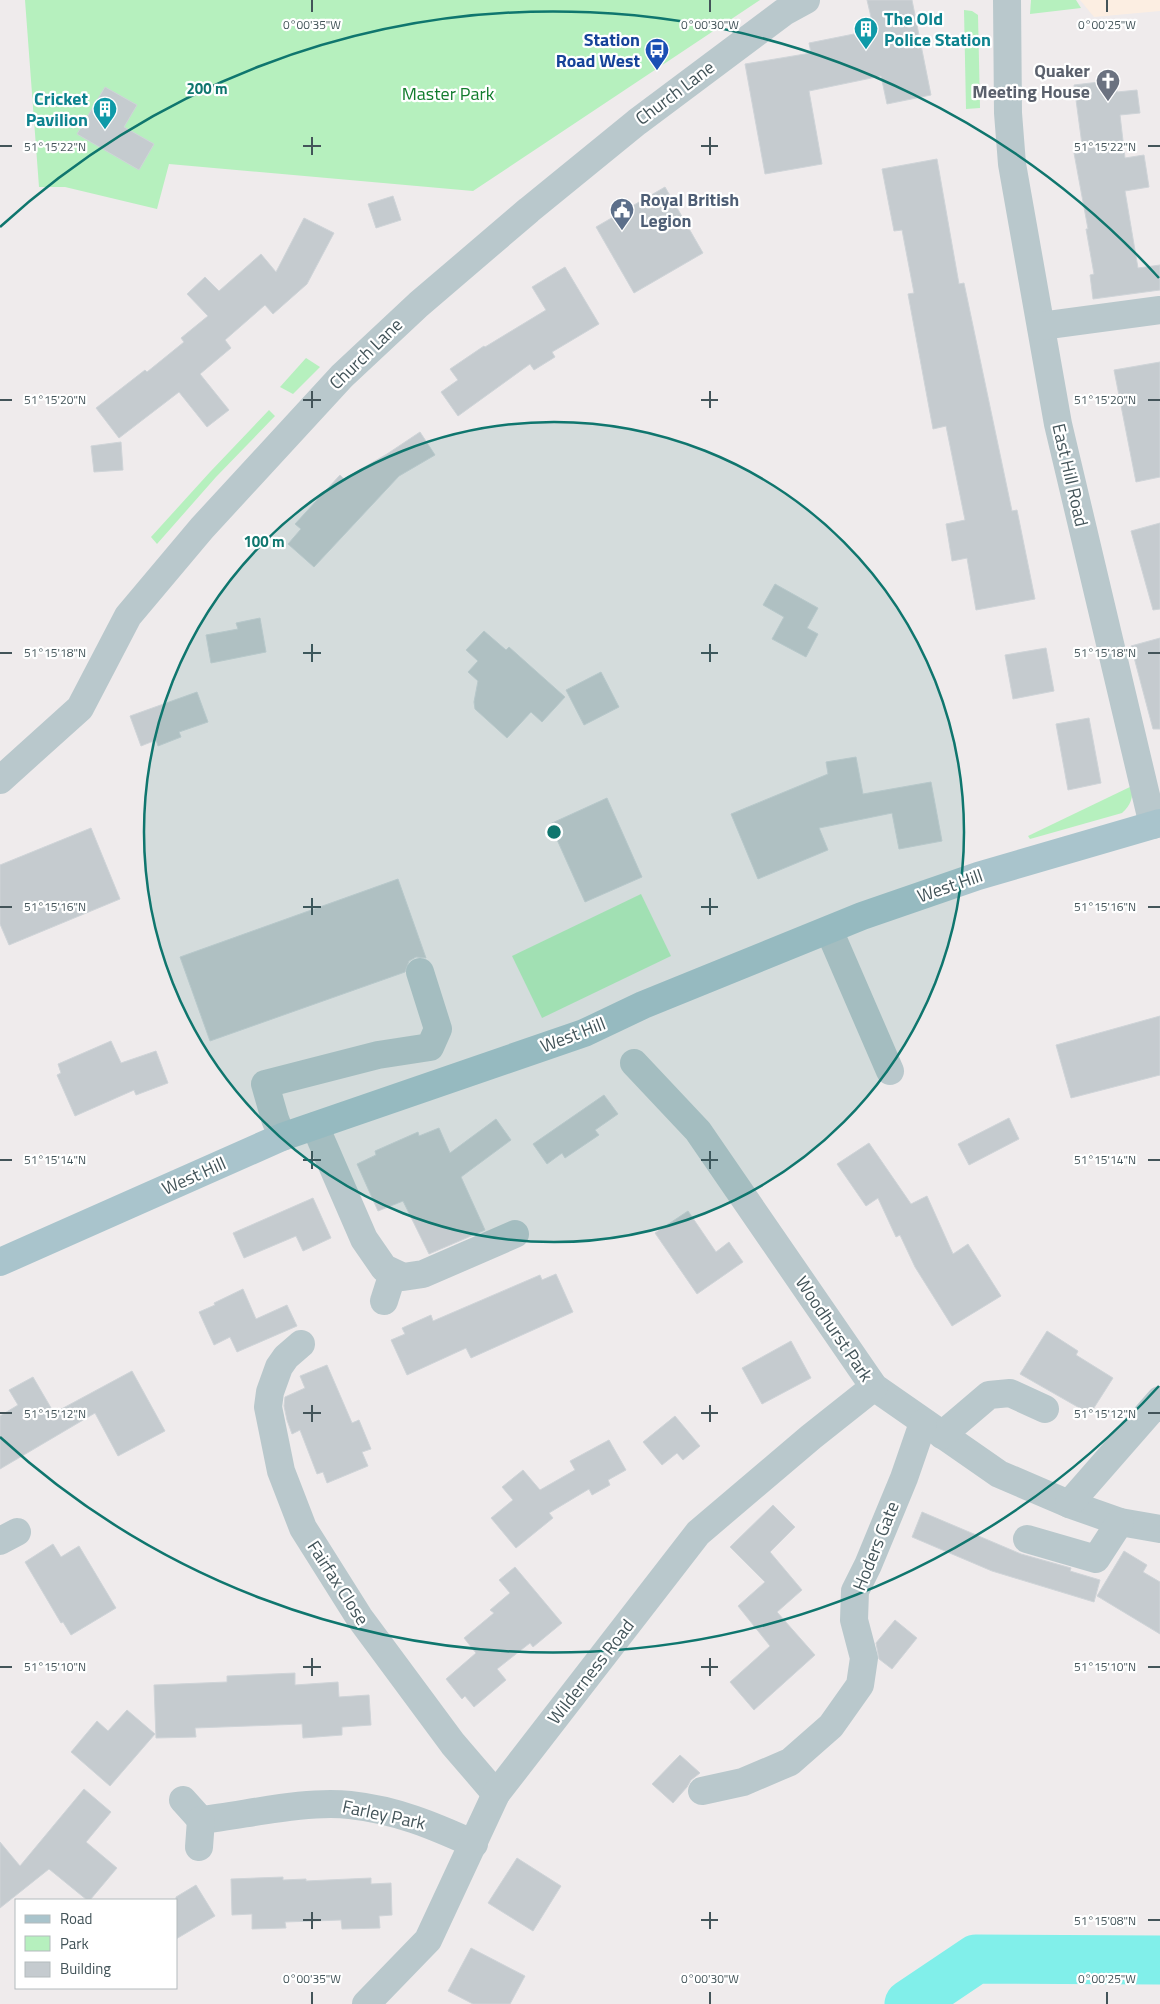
<svg xmlns="http://www.w3.org/2000/svg" width="1160" height="2004" viewBox="0 0 1160 2004" font-family="'Titillium Web',sans-serif">
<style>
.commercial{fill:#fceee2}
.green{fill:#b6f0be}
.lines{fill:none;stroke-linecap:round;stroke-linejoin:round}
.river{stroke:#81efea;stroke-width:49}
.building{fill:#c5cbcf;stroke:#cfd4d8}
.street{stroke:#b9c8cc;stroke-width:28}
.primary{stroke:#a9c4cc;stroke-width:28}
.ticks{fill:none;stroke:#435459;stroke-width:2}
.ring{fill:none;stroke:#0f766e;stroke-width:2.5}
.labels{text-anchor:middle;stroke-width:4.5;stroke-linejoin:round;paint-order:stroke}
.culture-label{font-size:18px;font-weight:bold;fill:#0d838f;stroke:#fff;text-anchor:start}
.transit-label{font-size:18px;font-weight:bold;fill:#164399;stroke:#fff;text-anchor:end}
.worship-label{font-size:18px;font-weight:bold;fill:#5b616d;stroke:#fff;text-anchor:end}
.street-label{font-size:18px;fill:#435459;stroke:#fff}
.park-label{font-size:18px;fill:#127c2d;stroke:#fff}
.service-label{font-size:18px;font-weight:bold;fill:#4e5e75;stroke:#fff;text-anchor:start}
.ticks-label{font-size:12px;text-anchor:middle;fill:#435459;stroke:#fff;stroke-width:4.5;stroke-linejoin:round;paint-order:stroke}
.centre{fill:#0f766e;stroke:#fff;stroke-width:2.5}
.ring-label{font-size:15px;text-anchor:middle;font-weight:bold;fill:#0f766e;stroke:#fff;stroke-width:4.5;stroke-linejoin:round;paint-order:stroke}
</style>
<rect width="100%" height="100%" fill="#efebec"/>
<!-- commercial -->
<polygon class="commercial" points="1080,0 1160,0 1160,11 1094,17"/>
<!-- green -->
<g class="green">
<polygon points="25,0 760,0 473,191 169,164 157,209 65,187 39,187"/>
<polygon points="1031,0 1076,0 1081,8 1030,14"/>
<polygon points="964,10 972,11 978,15 980,108 966,109"/>
<polygon points="306,358 320,367 293,394 280,387"/>
<polygon points="269,410 275,416 216,477 157,544 151,537 210,472"/>
<path d="M1132,786C1133,798 1131,805 1122,813L1030,839L1028,836Z"/>
<polygon points="641,894 671,956 542,1018 512,956"/>
</g>
<g class="lines">
<!-- river -->
<polyline class="river" points="909,2004 976,1959 1160,1960"/>
</g>
<!-- building -->
<g class="building">
<polygon points="867,0 912,0 931,95 887,104 881,76 809,91 822,164 765,174 745,64 811,53 809,43 874,30"/>
<polygon points="1116,80 1117,92 1137,90 1140,113 1120,115 1125,158 1144,155 1149,187 1125,191 1138,268 1160,265 1160,290 1093,299 1090,275 1094,274 1086,229 1088,229 1074,153 1083,152 1074,85"/>
<polygon points="105,87 137,105 124,127 154,144 139,170 77,134"/>
<polygon points="937,159 959,284 964,283 1012,511 1017,510 1035,599 976,610 967,558 952,561 946,524 965,520 946,426 933,429 908,294 914,293 902,230 894,231 882,169"/>
<polygon points="665,187 703,253 634,293 596,227"/>
<polygon points="393,196 401,220 376,228 368,204"/>
<polygon points="304,218 334,233 307,284 273,314 265,305 225,340 231,348 200,374 229,410 207,427 179,392 119,438 96,408 145,370 147,372 184,342 181,338 208,316 187,294 205,277 219,291 261,254 276,272"/>
<polygon points="565,267 599,324 552,352 555,357 534,370 530,364 458,416 441,392 458,380 450,369 484,346 485,347 546,310 532,287"/>
<polygon points="1160,362 1160,477 1136,482 1114,370"/>
<polygon points="420,432 435,455 399,476 314,567 288,544 301,529 295,524 340,475 344,479 387,454"/>
<polygon points="121,442 123,470 94,472 91,446"/>
<polygon points="1160,523 1160,609 1153,610 1131,531"/>
<polygon points="775,584 818,608 807,628 818,634 806,657 772,639 784,617 763,605"/>
<polygon points="260,618 266,652 211,663 206,635 238,629 236,623"/>
<polygon points="484,631 506,650 509,647 565,697 542,722 531,712 507,738 475,709 474,702 478,681 468,672 478,661 466,650"/>
<polygon points="1160,638 1160,729 1153,729 1131,646"/>
<polygon points="1046,648 1054,691 1013,699 1005,655"/>
<polygon points="601,672 619,707 584,725 566,690"/>
<polygon points="197,692 208,722 179,732 181,737 158,746 156,740 141,746 130,716"/>
<polygon points="1089,718 1101,783 1068,790 1056,724"/>
<polygon points="856,757 863,794 931,782 942,841 899,849 892,813 819,828 828,850 758,879 731,814 828,774 826,762"/>
<polygon points="607,798 642,877 585,902 550,824"/>
<polygon points="91,828 120,899 9,945 0,924 0,865"/>
<polygon points="398,879 426,958 416,957 409,961 405,972 210,1041 180,957"/>
<polygon points="1160,1016 1160,1075 1071,1098 1056,1045"/>
<polygon points="111,1041 121,1063 156,1051 168,1083 136,1095 134,1090 75,1116 57,1075 61,1073 58,1064"/>
<polygon points="604,1095 618,1114 595,1130 599,1135 565,1158 562,1153 547,1164 533,1144"/>
<polygon points="1009,1118 1019,1139 969,1165 958,1144"/>
<polygon points="496,1119 511,1140 461,1177 485,1230 429,1254 403,1201 378,1211 357,1164 376,1155 375,1151 418,1132 419,1136 439,1128 450,1153"/>
<polygon points="869,1143 911,1204 927,1196 953,1254 968,1244 1001,1296 952,1326 915,1267 900,1235 896,1237 878,1198 866,1206 837,1164"/>
<polygon points="313,1198 331,1238 303,1251 296,1236 244,1258 233,1233"/>
<polygon points="688,1211 716,1252 729,1242 743,1262 697,1294 655,1233"/>
<polygon points="556,1274 573,1312 471,1358 466,1348 407,1375 391,1340 405,1334 402,1328 431,1315 433,1321 540,1275 542,1280"/>
<polygon points="243,1289 256,1319 287,1305 297,1326 237,1352 230,1337 214,1345 199,1312 215,1305 214,1303"/>
<polygon points="1047,1331 1078,1351 1076,1355 1113,1378 1090,1414 1020,1374"/>
<polygon points="791,1341 811,1378 762,1404 742,1368"/>
<polygon points="327,1365 352,1423 359,1420 371,1449 362,1452 368,1466 327,1483 323,1472 317,1474 300,1430 292,1434 287,1420 284,1406 285,1397 305,1388 300,1376"/>
<polygon points="132,1371 165,1431 118,1456 95,1413 0,1469 0,1416 18,1405 9,1390 33,1377 54,1413"/>
<polygon points="675,1416 700,1446 683,1460 677,1453 662,1465 643,1442"/>
<polygon points="609,1440 626,1470 608,1480 610,1485 592,1495 589,1489 549,1513 553,1518 516,1548 491,1518 513,1500 502,1487 523,1470 540,1490 575,1470 570,1461"/>
<polygon points="773,1505 795,1527 770,1552 802,1590 777,1612 815,1655 754,1710 730,1682 770,1646 738,1606 765,1582 730,1547"/>
<polygon points="922,1512 1021,1554 1071,1568 1070,1571 1100,1580 1094,1602 992,1571 912,1537"/>
<polygon points="53,1544 61,1557 79,1546 116,1608 71,1635 63,1622 61,1623 25,1562"/>
<polygon points="1124,1551 1147,1565 1143,1572 1160,1582 1160,1634 1097,1596"/>
<polygon points="515,1567 562,1623 533,1647 530,1643 497,1669 506,1680 474,1707 465,1696 462,1699 446,1679 476,1653 464,1638 494,1613 490,1610 510,1593 499,1580"/>
<polygon points="895,1620 917,1638 892,1669 879,1659 876,1643"/>
<polygon points="295,1673 295,1685 338,1682 339,1697 369,1695 371,1725 342,1727 342,1735 303,1738 302,1724 195,1728 196,1737 156,1738 154,1685 227,1682 227,1676"/>
<polygon points="127,1710 155,1734 110,1786 71,1752 97,1721 108,1731"/>
<polygon points="680,1755 700,1773 691,1780 687,1787 673,1803 652,1784"/>
<polygon points="84,1789 111,1812 86,1842 117,1868 90,1900 87,1900 49,1869 0,1908 0,1842 20,1866"/>
<polygon points="517,1858 561,1886 533,1931 488,1903"/>
<polygon points="283,1877 283,1880 306,1879 306,1881 371,1878 371,1884 391,1883 392,1915 379,1916 380,1928 342,1929 341,1920 285,1922 286,1928 252,1929 252,1914 232,1915 231,1879"/>
<polygon points="196,1885 215,1916 176,1939 176,1897"/>
<polygon points="471,1948 525,1976 510,2004 473,2004 448,1991"/>
</g>
<g class="lines">
<!-- street -->
<g class="street">
<polyline points="1007,0 1008,113 1012,164 1058,424 1153,825"/>
<polyline points="1041,326 1160,310"/>
<polyline points="0,780 80,708 128,616 202,528 342,376 419,304 529,210 637,122 784,12 806,0"/>
<polyline points="829,930 890,1071"/>
<polyline points="634,1063 698,1131 874,1387 999,1474 1069,1504 1120,1522 1160,1529"/>
<polyline points="315,1126 364,1239 384,1268 403,1277 423,1274 515,1234"/>
<polyline points="282,1137 275,1119 265,1084 378,1055 430,1047 438,1029 420,972"/>
<polyline points="384,1301 393,1273"/>
<polyline points="301,1344 286,1357 279,1367 270,1392 268,1407 281,1471 303,1528 359,1617 453,1744 496,1794"/>
<polyline points="942,1435 989,1395 1010,1393 1045,1409"/>
<polyline points="1069,1504 1160,1400"/>
<polyline points="1027,1539 1096,1559 1120,1522"/>
<polyline points="0,1541 17,1532"/>
<polyline points="702,1791 743,1782 790,1762 831,1726 860,1685 864,1658 854,1620 855,1591 868,1565 904,1478 923,1423"/>
<path d="M183,1800L201,1820C246,1815 305,1800 350,1805C396,1810 432,1825 474,1844"/>
<polyline points="199,1847 201,1820"/>
<polyline points="366,2004 428,1940 496,1794 698,1533 811,1437 874,1387"/>
</g>
<!-- primary -->
<polyline class="primary" points="0,1262 282,1137 584,1033 643,1005 862,916 978,876 1160,823"/>
</g>
<!-- ticks -->
<path class="ticks" d="M312,0V12M710,0V12M1107,0V12M312,137V155M710,137V155M0,146H12M303,146H321M701,146H718M1148,146H1160M312,391V408M710,391V408M0,400H12M303,400H321M701,400H718M1148,400H1160M312,644V662M710,644V662M0,653H12M303,653H321M701,653H718M1148,653H1160M312,898V915M710,898V915M0,907H12M303,907H321M701,907H718M1148,907H1160M312,1151V1169M710,1151V1169M0,1160H12M303,1160H321M701,1160H718M1148,1160H1160M312,1405V1422M710,1405V1422M0,1413H12M303,1413H321M701,1413H718M1148,1413H1160M312,1658V1676M710,1658V1676M0,1667H12M303,1667H321M701,1667H718M1148,1667H1160M312,1912V1929M710,1912V1929M303,1920H321M701,1920H718M1148,1920H1160M312,1992V2004M710,1992V2004M1107,1992V2004"/>
<!-- distance rings -->
<circle cx="554" cy="832" r="410" fill="#0f766e" fill-opacity=".12"/>
<g class="ring">
<circle cx="554" cy="832" r="410"/>
<path d="M1159 1386A820 820 0 0 1 0 1437M0 227A820 820 0 0 1 1159 278"/>
</g>
<!-- icons -->
<defs>
<symbol id="building-pin" viewBox="-11 -11 22 30"><path d="M0 17L-7.5 6A9.5 9.5 0 1 1 7.5 6Z" fill="#0f9aa8" stroke="#fff"/><path d="M-4-6H4V6H1V3H-1V6H-4ZM-2.5-4.3h1.7v1.8h-1.7ZM.8-4.3h1.7v1.8H.8ZM-2.5-1h1.7V.8h-1.7ZM.8-1h1.7V.8H.8Z" fill="#fff"/></symbol>
<symbol id="bus-pin" viewBox="-11 -11 22 30"><path d="M0 17L-7.5 6A9.5 9.5 0 1 1 7.5 6Z" fill="#1a4fb4" stroke="#fff"/><path d="M-5-6H5V4H4V6H2V4H-2V6H-4V4H-5ZM-3.5-4V0h7V-4ZM-3.5 1.2v1.5H-2V1.2ZM2 1.2v1.5H3.5V1.2Z" fill="#fff"/></symbol>
<symbol id="church-pin" viewBox="-11 -11 22 30"><path d="M0 17L-7.5 6A9.5 9.5 0 1 1 7.5 6Z" fill="#6b7280" stroke="#fff"/><path d="M-1.2-6h2.4v3.5h3.3v2.4h-3.3V6h-2.4V-.1h-3.3v-2.4h3.3Z" fill="#fff"/></symbol>
<symbol id="civic-pin" viewBox="-11 -11 22 30"><path d="M0 17L-7.5 6A9.5 9.5 0 1 1 7.5 6Z" fill="#5c6f8a" stroke="#fff"/><path d="M-.6-6.5H3V-4.5H.6V-3L4-1V1h2V6H-6V1h2V-1L-.6-3ZM-1.2 2.5V6h2.4V2.5Z" fill="#fff"/></symbol>
</defs>
<g fill-rule="evenodd">
<use href="#building-pin" x="852" y="15" width="28" height="38"/>
<use href="#bus-pin" x="643" y="36" width="28" height="38"/>
<use href="#church-pin" x="1094" y="67" width="28" height="38"/>
<use href="#building-pin" x="91" y="95" width="28" height="38"/>
<use href="#civic-pin" x="608" y="196" width="28" height="38"/>
</g>
<g class="labels">
<!-- culture labels -->
<g class="culture-label">
<text x="884" y="25">The Old<tspan x="884" dy="21">Police Station</tspan></text>
<text x="88" y="105" text-anchor="end">Cricket<tspan x="88" dy="21">Pavilion</tspan></text>
</g>
<!-- transit labels -->
<g class="transit-label">
<text x="640" y="46">Station<tspan x="640" dy="21">Road West</tspan></text>
</g>
<!-- worship labels -->
<g class="worship-label">
<text x="1090" y="77">Quaker<tspan x="1090" dy="21">Meeting House</tspan></text>
</g>
<!-- street labels -->
<g class="street-label">
<text transform="translate(675 93) rotate(-37)" y="6">Church Lane</text>
<text transform="translate(366 354) rotate(-44)" y="6">Church Lane</text>
<text transform="translate(1070 475) rotate(77)" y="6">East Hill Road</text>
<text transform="translate(950 886) rotate(-19)" y="6">West Hill</text>
<text transform="translate(573 1035) rotate(-21)" y="6">West Hill</text>
<text transform="translate(194 1176) rotate(-24)" y="6">West Hill</text>
<text transform="translate(834 1329) rotate(56)" y="6">Woodhurst Park</text>
<text transform="translate(876 1546) rotate(-68)" y="6">Hoders Gate</text>
<text transform="translate(338 1583) rotate(57)" y="6">Fairfax Close</text>
<text transform="translate(591 1672) rotate(-52)" y="6">Wilderness Road</text>
<text transform="translate(384 1815) rotate(12)" y="6">Farley Park</text>
</g>
<!-- park labels -->
<g class="park-label">
<text x="448" y="100">Master Park</text>
</g>
<!-- service labels -->
<g class="service-label">
<text x="640" y="206">Royal British<tspan x="640" dy="21">Legion</tspan></text>
</g>
</g>
<g class="ticks-label">
<text x="312" y="29">0°00'35"W</text>
<text x="710" y="29">0°00'30"W</text>
<text x="1107" y="29">0°00'25"W</text>
<text x="55" y="151">51°15'22"N</text>
<text x="1105" y="151">51°15'22"N</text>
<text x="55" y="404">51°15'20"N</text>
<text x="1105" y="404">51°15'20"N</text>
<text x="55" y="657">51°15'18"N</text>
<text x="1105" y="657">51°15'18"N</text>
<text x="55" y="911">51°15'16"N</text>
<text x="1105" y="911">51°15'16"N</text>
<text x="55" y="1164">51°15'14"N</text>
<text x="1105" y="1164">51°15'14"N</text>
<text x="55" y="1418">51°15'12"N</text>
<text x="1105" y="1418">51°15'12"N</text>
<text x="55" y="1671">51°15'10"N</text>
<text x="1105" y="1671">51°15'10"N</text>
<text x="1105" y="1925">51°15'08"N</text>
<text x="312" y="1983">0°00'35"W</text>
<text x="710" y="1983">0°00'30"W</text>
<text x="1107" y="1983">0°00'25"W</text>
</g>
<circle cx="554" cy="832" r="8" class="centre"/>
<g class="ring-label">
<text x="207" y="94">200 m</text>
<text x="264" y="547">100 m</text>
</g>
<!-- legend -->
<rect x="15" y="1899" width="162" height="90" fill="#ffffff" stroke="#b4bbbd"/>
<rect x="25" y="1915" width="25" height="8" fill="#a9c4cc" stroke="#b4bbbd"/>
<text x="60" y="1924" font-size="15" fill="#435459">Road</text>
<rect x="25" y="1936" width="25" height="15" fill="#b6f0be" stroke="#b4bbbd"/>
<text x="60" y="1949" font-size="15" fill="#435459">Park</text>
<rect x="25" y="1962" width="25" height="15" fill="#c5cbcf" stroke="#b4bbbd"/>
<text x="60" y="1974" font-size="15" fill="#435459">Building</text>
</svg>
